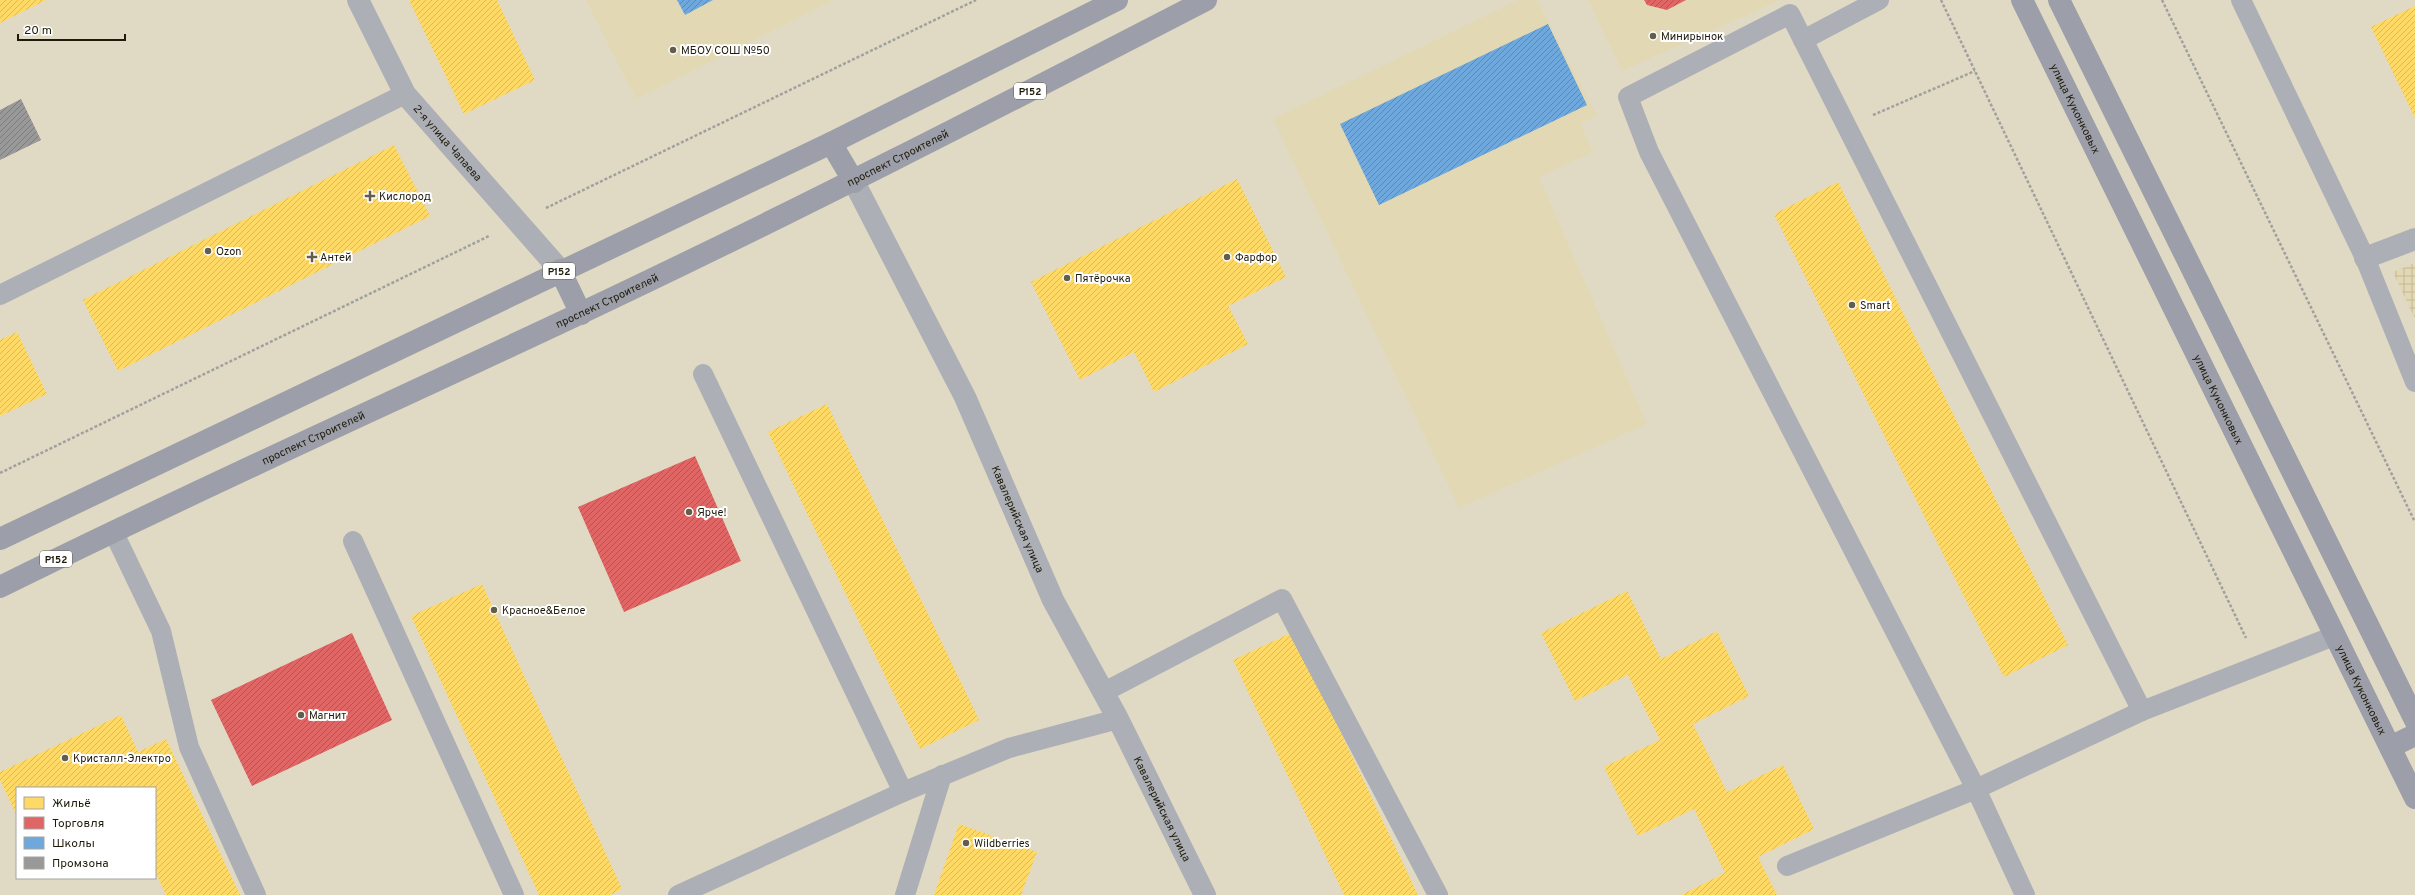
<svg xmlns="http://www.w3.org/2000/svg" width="2415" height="895" viewBox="0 0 2415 895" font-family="Overpass,sans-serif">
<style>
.built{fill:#e3d8b4}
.industrial{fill:url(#industrial-grid)}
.homes{fill:url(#homes-hatch)}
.shops{fill:url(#shops-hatch)}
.schools{fill:url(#schools-hatch)}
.industry{fill:url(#industry-hatch)}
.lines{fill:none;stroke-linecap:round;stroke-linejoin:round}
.path{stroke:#a0a09f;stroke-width:2.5;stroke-dasharray:3 2;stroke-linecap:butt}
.lane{stroke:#adafb6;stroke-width:20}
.street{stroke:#adafb6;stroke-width:22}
.primary{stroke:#9c9ea9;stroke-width:22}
.poi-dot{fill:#635e4c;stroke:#fff;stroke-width:1.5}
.labels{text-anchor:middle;stroke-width:4;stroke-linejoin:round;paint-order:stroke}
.shield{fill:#fff;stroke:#625f54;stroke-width:1}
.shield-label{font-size:10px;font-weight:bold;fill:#1f1b0b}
.poi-label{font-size:11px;fill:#1f1b0b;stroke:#fff;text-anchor:start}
.street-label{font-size:11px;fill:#1f1b0b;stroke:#fff}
</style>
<defs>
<pattern id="industrial-grid" width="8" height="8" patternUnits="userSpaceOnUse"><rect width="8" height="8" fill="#e3d8b4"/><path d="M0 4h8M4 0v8" fill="none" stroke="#c2b999"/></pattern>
<pattern id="homes-hatch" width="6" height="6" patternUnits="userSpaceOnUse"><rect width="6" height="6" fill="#ffd966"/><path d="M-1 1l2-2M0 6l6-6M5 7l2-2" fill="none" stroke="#daba57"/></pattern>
<pattern id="shops-hatch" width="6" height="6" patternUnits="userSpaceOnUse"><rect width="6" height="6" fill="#e06666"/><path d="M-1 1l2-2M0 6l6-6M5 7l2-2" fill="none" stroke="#b55352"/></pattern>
<pattern id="schools-hatch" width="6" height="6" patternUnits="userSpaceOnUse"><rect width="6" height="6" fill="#6fa8dc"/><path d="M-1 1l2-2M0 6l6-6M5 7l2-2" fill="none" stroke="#5b88b1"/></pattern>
<pattern id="industry-hatch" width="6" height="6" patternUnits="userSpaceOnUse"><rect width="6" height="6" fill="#999"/><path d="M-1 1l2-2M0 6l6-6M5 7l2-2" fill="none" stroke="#7c7c7b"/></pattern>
</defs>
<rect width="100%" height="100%" fill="#e0dac4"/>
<!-- built -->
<g class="built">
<polygon points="586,0 833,0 636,99"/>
<polygon points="1518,0 1537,0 1597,116 1581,124 1593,152 1539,177 1647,424 1459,508 1273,119"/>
<polygon points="1588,0 1780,0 1622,71"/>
</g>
<!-- industrial -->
<polygon class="industrial" points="2415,263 2415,319 2393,272"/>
<!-- homes -->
<g class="homes">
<polygon points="0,0 46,0 0,23"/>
<polygon points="409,0 497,0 535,80 464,114"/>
<polygon points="2415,6 2415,118 2371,27"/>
<polygon points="394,145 430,216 118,371 83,300"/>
<polygon points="1237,179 1286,277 1228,306 1248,344 1154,392 1134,352 1080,380 1031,282"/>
<polygon points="1838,182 2068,645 2004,677 1774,214"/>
<polygon points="17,332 47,394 0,416 0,340"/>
<polygon points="827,404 979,720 920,749 768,432"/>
<polygon points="482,584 622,889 610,895 539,895 411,616"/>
<polygon points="1627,591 1661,659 1717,631 1749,696 1693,724 1727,792 1783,765 1814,829 1758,857 1777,895 1681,895 1725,873 1694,809 1638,836 1604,767 1660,740 1628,675 1575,701 1541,633"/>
<polygon points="1293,632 1418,895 1344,895 1233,660"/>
<polygon points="121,715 138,752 166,739 240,895 166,895 155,871 155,788 17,788 17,816 0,780 0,772"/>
<polygon points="959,824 1037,852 1021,895 934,895"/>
</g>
<!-- shops -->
<g class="shops">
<polygon points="1644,0 1686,0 1667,10 1647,5"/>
<polygon points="695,456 741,561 624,612 578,507"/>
<polygon points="352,633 392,720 252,786 211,700"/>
</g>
<!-- schools -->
<g class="schools">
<polygon points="677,0 713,0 685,15"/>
<polygon points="1548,24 1587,105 1379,205 1340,124"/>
</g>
<!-- industry -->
<polygon class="industry" points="21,99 41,140 0,160 0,110"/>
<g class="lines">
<!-- path -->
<g class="path">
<polyline points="1941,0 2246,638"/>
<polyline points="2162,0 2415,522"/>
<polyline points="1873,115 1975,71"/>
<polyline points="546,208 976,0"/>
<polyline points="0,473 489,236"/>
</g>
<!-- lane -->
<g class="lane">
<polyline points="2241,0 2365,258 2415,382"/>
<polyline points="1803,40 1879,0"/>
<polyline points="0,295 405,94"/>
<polyline points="703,374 903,792"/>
<polyline points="113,531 161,631 189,747 256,895"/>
<polyline points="353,541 514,895"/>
<polyline points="1104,692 1282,599 1438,895"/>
<polyline points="1787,866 1976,789 2142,711 2334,636"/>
<polyline points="678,895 903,792 1009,748 1118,719"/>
<polyline points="905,895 942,775"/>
<polyline points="2025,895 1976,789 1649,152 1628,97 1790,14 2142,711"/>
</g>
<!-- street -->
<g class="street">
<path id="s1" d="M358,0L405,94L560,270"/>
<path id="s2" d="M854,182L965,397L1053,600L1118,719L1205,895"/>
<polyline points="2365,258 2415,239"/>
</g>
<!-- primary -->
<g class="primary">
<path id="s3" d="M2022,0L2415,798"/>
<polyline points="2059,0 2415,720"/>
<polyline points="831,143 854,182"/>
<polyline points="560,270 581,314"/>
<polyline points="0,539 831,143 1117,0"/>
<path id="s4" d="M0,587C191,492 386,405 579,314C791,214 999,107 1206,0"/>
<polyline points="2390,747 2415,735"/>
</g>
</g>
<!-- markers -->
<g class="poi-dot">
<circle cx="1653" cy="36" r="4"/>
<circle cx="673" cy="50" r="4"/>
<path d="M368 190h4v4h4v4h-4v4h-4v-4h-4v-4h4z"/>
<circle cx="208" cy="251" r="4"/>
<path d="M310 251h4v4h4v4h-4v4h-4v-4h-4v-4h4z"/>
<circle cx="1227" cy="257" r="4"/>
<circle cx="1067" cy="278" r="4"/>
<circle cx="1852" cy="305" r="4"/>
<circle cx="689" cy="512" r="4"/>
<circle cx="494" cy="610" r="4"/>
<circle cx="301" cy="715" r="4"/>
<circle cx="65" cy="758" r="4"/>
<circle cx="966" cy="843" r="4"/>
</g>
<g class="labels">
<!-- shield labels -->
<g class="shield">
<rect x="1014" y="83" width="32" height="16" rx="3"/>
<rect x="543" y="263" width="32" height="16" rx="3"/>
<rect x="40" y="551" width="32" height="16" rx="3"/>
</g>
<g class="shield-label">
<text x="1030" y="95">Р152</text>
<text x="559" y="275">Р152</text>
<text x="56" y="563">Р152</text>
</g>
<!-- poi labels -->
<g class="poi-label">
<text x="1661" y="40">Минирынок</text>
<text x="681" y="54">МБОУ СОШ №50</text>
<text x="379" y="200">Кислород</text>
<text x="216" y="255">Ozon</text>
<text x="320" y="261">Антей</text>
<text x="1235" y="261">Фарфор</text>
<text x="1075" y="282">Пятёрочка</text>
<text x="1860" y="309">Smart</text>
<text x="697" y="516">Ярче!</text>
<text x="502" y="614">Красное&amp;Белое</text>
<text x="309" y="719">Магнит</text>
<text x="73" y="762">Кристалл-Электро</text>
<text x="974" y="847">Wildberries</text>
</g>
<!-- street labels -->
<g class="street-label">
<text dy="4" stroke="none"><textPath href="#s3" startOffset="121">улица Куконковых</textPath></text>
<text dy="4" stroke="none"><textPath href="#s1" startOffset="170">2-я улица Чапаева</textPath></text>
<text dy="4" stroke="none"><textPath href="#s4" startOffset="995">проспект Строителей</textPath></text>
<text dy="4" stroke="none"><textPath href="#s4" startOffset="671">проспект Строителей</textPath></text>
<text dy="4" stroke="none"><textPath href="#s3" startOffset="445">улица Куконковых</textPath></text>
<text dy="4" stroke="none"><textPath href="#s4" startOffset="347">проспект Строителей</textPath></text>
<text dy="4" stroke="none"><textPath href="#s2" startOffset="375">Кавалерийская улица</textPath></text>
<text dy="4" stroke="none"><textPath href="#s3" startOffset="769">улица Куконковых</textPath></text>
<text dy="4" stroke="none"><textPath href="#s2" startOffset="699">Кавалерийская улица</textPath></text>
</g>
</g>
<!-- legend -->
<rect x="16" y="787" width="140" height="92" fill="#ffffff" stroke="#a5a49d"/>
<rect x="24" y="797" width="20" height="12" fill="#ffd966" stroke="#a5a49d"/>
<text x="52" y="807" font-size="12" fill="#1f1b0b">Жильё</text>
<rect x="24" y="817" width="20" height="12" fill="#e06666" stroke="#a5a49d"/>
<text x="52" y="827" font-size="12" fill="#1f1b0b">Торговля</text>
<rect x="24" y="837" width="20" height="12" fill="#6fa8dc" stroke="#a5a49d"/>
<text x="52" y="847" font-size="12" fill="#1f1b0b">Школы</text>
<rect x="24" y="857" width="20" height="12" fill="#999999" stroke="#a5a49d"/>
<text x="52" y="867" font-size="12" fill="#1f1b0b">Промзона</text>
<!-- scale -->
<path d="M18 34v6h107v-6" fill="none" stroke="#1f1b0b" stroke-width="2"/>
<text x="24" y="34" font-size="12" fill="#1f1b0b" stroke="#ffffff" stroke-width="3" paint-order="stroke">20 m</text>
</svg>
